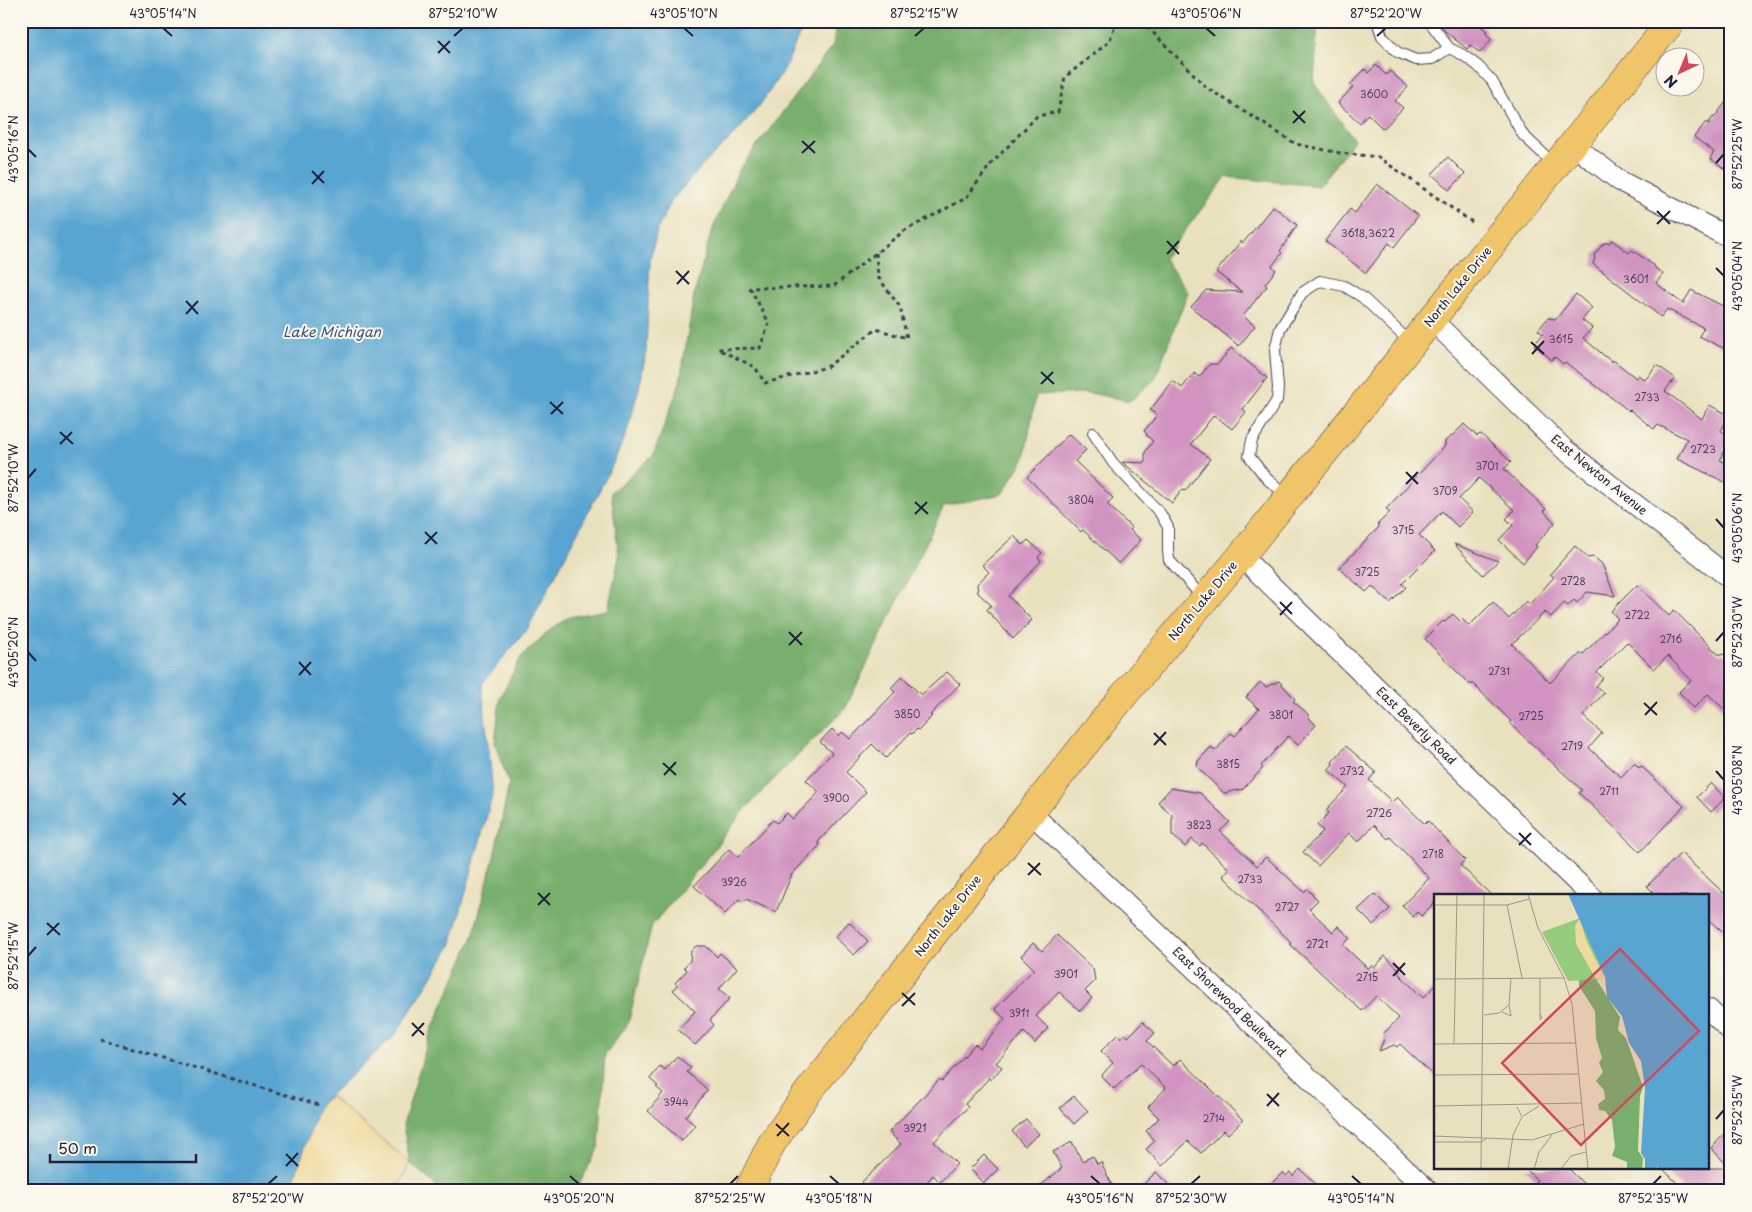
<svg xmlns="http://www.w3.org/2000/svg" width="1752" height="1212" viewBox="0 0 1752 1212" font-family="'Playpen Sans',sans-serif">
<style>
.forest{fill:#78af6c;stroke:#4d6854}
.sand{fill:#eeda9e;stroke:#887e6c}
.water{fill:#58a5d1;stroke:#3d6486}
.building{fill:#d194c0}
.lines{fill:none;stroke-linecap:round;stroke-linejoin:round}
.service-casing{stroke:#403f4f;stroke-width:12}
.minor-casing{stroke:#403f4f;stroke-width:22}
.primary-casing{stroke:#403f4f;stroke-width:29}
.path{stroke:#403f4f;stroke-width:3;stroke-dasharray:4 4;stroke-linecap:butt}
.service{stroke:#fff;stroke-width:10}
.minor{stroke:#fff;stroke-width:20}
.primary{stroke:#f0c469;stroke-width:28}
.ticks{fill:none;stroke:#22223b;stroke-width:2}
.labels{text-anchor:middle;stroke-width:4;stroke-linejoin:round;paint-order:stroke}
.number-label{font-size:10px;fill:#4e3e5c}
.street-label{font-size:12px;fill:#22223b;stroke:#fbf7ec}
.water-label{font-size:14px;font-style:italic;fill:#385677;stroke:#fbf7ec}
.inset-road{fill:none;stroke:#99958a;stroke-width:1}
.view{fill:#d1495b;fill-opacity:0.15;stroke:#d1495b;stroke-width:2.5}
.inset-edge{fill:none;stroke:#22223b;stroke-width:2.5}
.neatline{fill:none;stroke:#22223b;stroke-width:2}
.ticks-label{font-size:12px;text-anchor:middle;fill:#22223b}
</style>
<rect width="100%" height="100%" fill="#fbf7ec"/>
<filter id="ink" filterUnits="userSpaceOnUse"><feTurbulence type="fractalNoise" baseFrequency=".02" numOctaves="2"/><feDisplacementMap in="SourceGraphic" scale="10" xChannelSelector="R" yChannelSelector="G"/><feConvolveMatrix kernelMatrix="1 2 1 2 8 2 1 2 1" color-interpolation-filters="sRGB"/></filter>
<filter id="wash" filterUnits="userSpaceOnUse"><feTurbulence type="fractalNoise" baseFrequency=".0096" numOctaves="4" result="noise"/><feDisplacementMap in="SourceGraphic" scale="20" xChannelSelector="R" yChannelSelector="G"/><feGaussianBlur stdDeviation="1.12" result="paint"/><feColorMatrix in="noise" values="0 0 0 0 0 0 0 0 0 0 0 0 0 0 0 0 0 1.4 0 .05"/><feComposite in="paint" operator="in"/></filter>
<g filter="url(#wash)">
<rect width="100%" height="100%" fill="#e9e1be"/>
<!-- forest -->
<polygon class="forest" points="837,21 1318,21 1314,83 1354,140 1319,186 1226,177 1164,258 1188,292 1155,379 1130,401 1089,393 1036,395 1024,460 1002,494 944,506 845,709 789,764 747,807 680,892 652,925 628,1024 605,1054 599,1146 580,1183 581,1191 442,1191 410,1163 403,1125 430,1034 472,940 494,857 509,784 495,743 500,698 521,657 552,628 569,617 608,610 619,557 611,492 653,456 680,382 694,295 711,233 739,170 833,45"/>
<!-- sand -->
<polygon class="sand" points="330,1096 410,1163 396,1191 290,1191 319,1105"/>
<!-- water -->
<polygon class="water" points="21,21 805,21 785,68 760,105 737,132 703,165 672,200 657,230 650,260 646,351 641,380 627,432 611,468 528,628 482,684 493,793 451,946 396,1034 319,1105 290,1191 21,1191"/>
<g id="blocks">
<!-- building -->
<g class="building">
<polygon points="1438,21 1474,21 1487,31 1485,33 1492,39 1480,53 1470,45 1467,49 1445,31"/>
<polygon points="1376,65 1386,75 1390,71 1408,87 1395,101 1403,108 1383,129 1368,114 1360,123 1338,103 1353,87 1350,85 1365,69 1368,73"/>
<polygon points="1731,95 1731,174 1710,158 1714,152 1694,137 1706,122 1708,124 1713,117 1714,118"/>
<polygon points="1448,157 1465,174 1449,190 1432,174"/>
<polygon points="1377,184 1418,216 1394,247 1389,243 1366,273 1325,241 1350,209 1355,213"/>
<polygon points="1273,206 1297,225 1280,251 1282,253 1272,266 1276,270 1265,284 1267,286 1243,316 1255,326 1239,346 1191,307 1206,290 1242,292 1216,272 1241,241 1243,243"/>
<polygon points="1612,240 1629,253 1632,250 1655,266 1654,267 1663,274 1656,283 1683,304 1691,290 1731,310 1731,352 1699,336 1704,328 1667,309 1661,317 1593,264 1595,258 1594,255 1604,243 1609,243"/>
<polygon points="1576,294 1592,308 1582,320 1592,328 1583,338 1612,362 1613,360 1636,378 1638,375 1645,380 1657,365 1675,378 1665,391 1702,419 1709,405 1729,415 1721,431 1731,437 1720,460 1731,466 1731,485 1677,459 1687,439 1658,425 1654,429 1630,410 1629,411 1565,362 1563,364 1555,357 1552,360 1534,345 1543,334 1538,330 1548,318 1556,319"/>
<polygon points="1231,348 1267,378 1243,409 1246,412 1232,429 1214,415 1191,444 1210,459 1185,491 1183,489 1172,503 1122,462 1145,463 1145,452 1153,441 1146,435 1147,434 1144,431 1157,415 1150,410 1173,381 1182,388 1194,373 1199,377 1210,364 1218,364"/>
<polygon points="1464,424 1477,436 1481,434 1511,462 1504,469 1546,509 1544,511 1555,523 1535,545 1537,547 1523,563 1499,540 1513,525 1506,519 1514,510 1479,478 1459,499 1473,512 1458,527 1442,511 1419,535 1435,551 1402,584 1406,587 1390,603 1372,586 1366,592 1339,568 1379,527 1377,525 1390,512 1386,509 1445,446 1445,441 1450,437 1452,436"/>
<polygon points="1069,434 1086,450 1075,461 1113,498 1107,504 1132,528 1130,530 1141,540 1119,564 1083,530 1081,532 1027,477"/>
<polygon points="1014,536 1023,545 1028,540 1042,553 1038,557 1041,561 1008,596 1032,620 1013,639 987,610 991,605 978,593 977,584 989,572 982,565"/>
<polygon points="1454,544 1498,561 1483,575"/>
<polygon points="1575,546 1588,558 1594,557 1602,564 1615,596 1587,592 1577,603 1574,600 1568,606 1564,603 1551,617 1545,612 1512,644 1550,683 1581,653 1582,655 1618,619 1611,611 1637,585 1669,616 1674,610 1718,654 1731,655 1731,687 1726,691 1725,710 1708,694 1694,708 1679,692 1691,680 1668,656 1654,669 1627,642 1597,672 1603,678 1596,686 1604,693 1583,716 1602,733 1589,748 1621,777 1634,763 1639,768 1641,766 1684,806 1640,852 1579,793 1582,790 1509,723 1511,721 1473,684 1469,684 1425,639 1443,621 1445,622 1453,614 1460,621 1462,619 1469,626 1493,602 1509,619 1526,601 1530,604 1554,577 1550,574"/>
<polygon points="947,672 960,684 930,715 932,716 919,730 917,729 912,734 910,733 886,758 872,744 846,772 866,792 818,842 820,845 792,874 776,912 746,899 743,902 739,899 725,914 694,886 729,849 738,857 773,820 777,823 787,813 793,819 819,792 806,780 832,753 820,742 832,729 839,736 842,732 850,739 895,692 891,688 902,676 921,695"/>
<polygon points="1279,681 1295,699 1293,701 1308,714 1308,717 1316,725 1298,745 1288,736 1261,766 1263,768 1243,789 1224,793 1197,767 1198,761 1211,747 1215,751 1231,733 1235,736 1259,709 1246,697 1260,682 1266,687"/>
<polygon points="1346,746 1376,772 1369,780 1392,802 1397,797 1425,824 1428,821 1465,860 1460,865 1492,896 1436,896 1436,901 1421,916 1417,912 1413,917 1402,906 1429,878 1390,837 1388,839 1374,825 1358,842 1349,833 1318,866 1303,852 1323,831 1317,825 1329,813 1326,810 1348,787 1328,770 1333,764 1332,762"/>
<polygon points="1711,783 1725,798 1711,812 1697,797"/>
<polygon points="1171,788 1200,793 1230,822 1220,831 1257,866 1266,857 1304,892 1307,889 1318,900 1309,909 1333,932 1338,926 1350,938 1343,945 1368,969 1372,965 1374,968 1385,956 1400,970 1398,973 1423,998 1436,985 1436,1078 1400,1044 1397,1047 1394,1045 1379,1051 1385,1037 1383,1034 1399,1018 1376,996 1362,1011 1290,944 1291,942 1223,876 1229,869 1202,843 1200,846 1192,839 1185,847 1172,835 1172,815 1158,802"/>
<polygon points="1681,853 1731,900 1731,940 1708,919 1708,896 1657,896 1647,886"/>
<polygon points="1375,894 1390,909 1373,925 1358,910"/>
<polygon points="849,922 868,941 854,955 835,937"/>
<polygon points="1057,935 1093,969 1095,981 1085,991 1092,998 1080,1011 1059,992 1036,1016 1048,1028 1035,1043 1024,1032 996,1063 1002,1067 991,1080 989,1078 965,1104 968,1107 934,1142 957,1164 940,1182 933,1175 919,1191 871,1191 862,1182 901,1144 889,1132 940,1079 942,1081 975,1044 980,1048 1005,1019 995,1009 1034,969 1021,956 1033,943 1042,951"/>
<polygon points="696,946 706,946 717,957 720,953 737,968 719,989 730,998 710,1020 714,1025 695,1045 678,1030 695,1011 673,990 677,985 675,983 687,970 684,967 690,961 691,951"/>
<polygon points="1143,1022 1155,1033 1147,1041 1173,1066 1180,1059 1243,1120 1228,1134 1224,1130 1201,1153 1188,1141 1162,1166 1146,1149 1155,1141 1146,1131 1159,1118 1148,1107 1166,1088 1141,1064 1114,1089 1101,1076 1113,1063 1101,1051 1117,1035 1120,1038 1125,1034 1128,1037"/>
<polygon points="677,1056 691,1068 687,1072 708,1090 685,1117 695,1125 682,1141 648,1111 663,1093 656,1087 658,1086 650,1079 660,1066 665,1070"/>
<polygon points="1074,1096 1088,1111 1074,1124 1060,1108"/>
<polygon points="1026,1119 1039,1134 1024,1146 1012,1131"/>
<polygon points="1731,1127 1731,1191 1685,1191 1662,1168 1730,1168 1711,1148"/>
<polygon points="1072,1142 1082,1161 1093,1156 1097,1164 1101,1162 1115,1191 1034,1191 1062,1168 1053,1152"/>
<polygon points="984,1155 998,1169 984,1183 970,1169"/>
<polygon points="1525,1168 1568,1168 1591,1191 1544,1191 1535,1182 1537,1180"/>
<polygon points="1300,1169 1323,1191 1264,1191 1283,1172 1286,1176 1290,1172 1293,1176"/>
<polygon points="1156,1172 1175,1191 1137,1191"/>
</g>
</g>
</g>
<g filter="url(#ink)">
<use href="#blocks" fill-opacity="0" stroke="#403f4f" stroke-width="1"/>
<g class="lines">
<defs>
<g id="service">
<polyline points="1377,21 1382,36 1397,52 1416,60 1432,59 1449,48"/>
<polyline points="1429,21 1449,48 1463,55 1478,66 1492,81 1523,135 1555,165"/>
<polyline points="1093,433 1113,463 1160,513 1168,527 1168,550 1169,560 1204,599"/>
<polyline points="1288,496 1267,479 1249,456 1252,440 1277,400 1278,388 1275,350 1280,329 1302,293 1320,281 1344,286 1362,297 1412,344"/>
</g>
<g id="minor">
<polyline points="1573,145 1620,181 1720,233 1731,236"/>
<polyline points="1432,320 1564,449 1731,579"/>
<polyline points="1241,556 1591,896"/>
<polyline points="1030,812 1428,1191"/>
<polyline points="1708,1009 1731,1031"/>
</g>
<polyline id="primary" points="748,1191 772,1143 808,1092 1124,695 1241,556 1672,21"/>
</defs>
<!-- service casing -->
<use href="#service" class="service-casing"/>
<!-- minor casing -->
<use href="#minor" class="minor-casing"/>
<!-- primary casing -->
<use href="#primary" class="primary-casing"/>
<!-- path -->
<g class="path">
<polyline points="1142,21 1207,88 1296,144 1340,153 1378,157 1472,222"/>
<polyline points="876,253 878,277 900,307 907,338 876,329 827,367 765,383 755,367 718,349 760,348 769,323 750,288 834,286 904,231 966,198 991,164 1037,116 1058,112 1065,77 1109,42 1117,21"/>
<polyline points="100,1039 319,1105"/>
</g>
<!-- service -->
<use href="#service" class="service"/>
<!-- minor -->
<use href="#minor" class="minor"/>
<!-- primary -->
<use href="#primary" class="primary"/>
</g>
</g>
<!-- ticks -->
<path class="ticks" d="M163,28L172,36M684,28L693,36M1206,28L1215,36M454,36L463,28M915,36L924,28M1377,36L1386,28M438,41L450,53M438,53L450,41M1293,111L1305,123M1293,123L1305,111M802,141L815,153M28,149L36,157M802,153L815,141M1716,163L1724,154M312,171L324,183M312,184L324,171M1657,211L1670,224M1657,224L1670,211M1167,241L1179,254M1167,254L1179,241M1716,268L1724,276M676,271L689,284M677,284L689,271M186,301L198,314M186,314L198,301M1531,342L1544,354M1532,354L1544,341M1041,372L1054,384M1041,384L1053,372M550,402L563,414M551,414L563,402M60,432L73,444M60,444L72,432M1406,472L1418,484M28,478L36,469M1406,484L1418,472M915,502L928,514M915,514L927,502M1716,519L1724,528M425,532L437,544M425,544L437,532M1280,602L1292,614M1280,615L1292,602M789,632L802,645M1716,641L1724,632M789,645L802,632M28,652L36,661M299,662L311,675M299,675L311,662M1644,703L1657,715M1645,715L1657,702M1154,733L1166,745M1154,745L1166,732M663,763L676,775M1716,771L1724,780M664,775L676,762M173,793L186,805M173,805L185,793M1519,833L1531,845M1519,845L1531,833M1028,863L1041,875M1028,875L1040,863M538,893L550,905M538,905L550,893M47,923L60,935M47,935L59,923M28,956L36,947M1393,963L1405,975M1393,976L1405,963M902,993L915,1005M902,1006L915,993M412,1023L424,1035M412,1036L424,1023M1267,1094L1279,1106M1267,1106L1279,1093M1716,1119L1724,1110M776,1124L789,1136M777,1136L789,1123M286,1154L298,1166M286,1166L298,1153M570,1176L579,1184M830,1176L839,1184M1091,1176L1100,1184M1352,1176L1361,1184M268,1184L277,1176M730,1184L738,1176M1191,1184L1200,1176M1653,1184L1661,1176"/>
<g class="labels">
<!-- number labels -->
<g class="number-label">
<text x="1374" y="98">3600</text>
<text x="1368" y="237">3618,3622</text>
<text x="1636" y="283">3601</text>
<text x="1561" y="343">3615</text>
<text x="1647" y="401">2733</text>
<text x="1703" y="453">2723</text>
<text x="1487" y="470">3701</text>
<text x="1445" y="495">3709</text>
<text x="1081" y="504">3804</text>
<text x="1403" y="534">3715</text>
<text x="1367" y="576">3725</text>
<text x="1573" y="585">2728</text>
<text x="1637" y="619">2722</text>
<text x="1671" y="643">2716</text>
<text x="1499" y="675">2731</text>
<text x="907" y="718">3850</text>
<text x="1281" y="719">3801</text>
<text x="1531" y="720">2725</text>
<text x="1572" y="750">2719</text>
<text x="1228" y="768">3815</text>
<text x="1352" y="775">2732</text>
<text x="1609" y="795">2711</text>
<text x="836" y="802">3900</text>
<text x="1379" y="817">2726</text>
<text x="1199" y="829">3823</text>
<text x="1433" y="858">2718</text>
<text x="1250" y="883">2733</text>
<text x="734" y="886">3926</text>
<text x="1287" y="911">2727</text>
<text x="1317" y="948">2721</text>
<text x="1066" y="978">3901</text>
<text x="1367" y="981">2715</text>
<text x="1019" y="1017">3911</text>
<text x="676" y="1106">3944</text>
<text x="1214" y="1122">2714</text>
<text x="915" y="1132">3921</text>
</g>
<!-- street labels -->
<g class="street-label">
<text transform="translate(1458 287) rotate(-51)" y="4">North Lake Drive</text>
<text transform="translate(1599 475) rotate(39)" y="4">East Newton Avenue</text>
<text transform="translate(1203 601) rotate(-50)" y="4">North Lake Drive</text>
<text transform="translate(1416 726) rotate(44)" y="4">East Beverly Road</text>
<text transform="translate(948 916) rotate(-52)" y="4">North Lake Drive</text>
<text transform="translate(1229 1002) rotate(44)" y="4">East Shorewood Boulevard</text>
</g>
<!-- water labels -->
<g class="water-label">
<text x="332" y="337">Lake Michigan</text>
</g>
</g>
<!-- overview -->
<g transform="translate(1434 894)">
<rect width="275" height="275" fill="#e9e1be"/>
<path d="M146,24L171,85L134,87L108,38Z" fill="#95cb7d"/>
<path d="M162,85L186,123L184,136L192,144L209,193L206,202L204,257L209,264L208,275H193V268L178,262L181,253L178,226L171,217L165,216L164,210L171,205L170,196L162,187L169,178L165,169L168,164L162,144L161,117L145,92V86Z" fill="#78af6c"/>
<path d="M146,24L152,46L171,85H162L142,50L141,32Z" fill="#eeda9e"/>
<path d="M134,0H275V275H224V272L222,275H211V265L207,259L211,194L207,167L195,149L188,122L173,103L171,83Z" fill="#58a5d1"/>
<path class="inset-road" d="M94,0L104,34L130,84L138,110L154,275M0,11H73L95,5M73,11L88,84M0,85L130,84M68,118L77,122L75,111M106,120L108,124L106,126V84M50,121L65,119L75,111L77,84M0,150L142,149M20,150L23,0M0,181L145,180M0,212L148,209M89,222L105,212M0,242L98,246L150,230M0,248H47L52,245M47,275L50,0M74,275L79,241L88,223L83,213M100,275L105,258L118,241M127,275L137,262L152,258"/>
<path class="view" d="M186,55L265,137L147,251L68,169Z"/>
<rect width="275" height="275" class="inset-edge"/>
</g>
<!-- margin -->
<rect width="1752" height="1212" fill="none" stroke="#fbf7ec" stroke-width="55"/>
<!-- north arrow -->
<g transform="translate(1680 72) rotate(224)"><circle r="24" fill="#fbf7ec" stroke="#a4a2a5"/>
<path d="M0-4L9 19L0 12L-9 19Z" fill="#d1495b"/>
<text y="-8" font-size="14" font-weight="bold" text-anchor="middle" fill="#22223b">N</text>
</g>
<!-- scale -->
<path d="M50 1154v8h146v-8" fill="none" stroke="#22223b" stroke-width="2.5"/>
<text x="58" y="1154" font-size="15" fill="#22223b" stroke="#fbf7ec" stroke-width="4" paint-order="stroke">50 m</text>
<rect x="28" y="28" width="1696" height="1156" class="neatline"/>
<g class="ticks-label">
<text x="163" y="18">43°05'14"N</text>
<text x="463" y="18">87°52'10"W</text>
<text x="684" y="18">43°05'10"N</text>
<text x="924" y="18">87°52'15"W</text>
<text x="1206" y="18">43°05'06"N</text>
<text x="1386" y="18">87°52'20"W</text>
<text transform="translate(14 149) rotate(-90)" y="4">43°05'16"N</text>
<text transform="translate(1738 154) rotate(-90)" y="4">87°52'25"W</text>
<text transform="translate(1738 276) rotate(-90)" y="4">43°05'04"N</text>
<text transform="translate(14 478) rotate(-90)" y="4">87°52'10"W</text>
<text transform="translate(1738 528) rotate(-90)" y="4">43°05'06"N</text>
<text transform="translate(1738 632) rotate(-90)" y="4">87°52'30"W</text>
<text transform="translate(14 652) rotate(-90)" y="4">43°05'20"N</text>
<text transform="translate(1738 780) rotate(-90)" y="4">43°05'08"N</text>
<text transform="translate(14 956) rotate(-90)" y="4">87°52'15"W</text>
<text transform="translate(1738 1110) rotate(-90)" y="4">87°52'35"W</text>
<text x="268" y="1203">87°52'20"W</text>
<text x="579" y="1203">43°05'20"N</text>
<text x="730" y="1203">87°52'25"W</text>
<text x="839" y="1203">43°05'18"N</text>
<text x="1100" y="1203">43°05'16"N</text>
<text x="1191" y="1203">87°52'30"W</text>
<text x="1361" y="1203">43°05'14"N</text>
<text x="1653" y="1203">87°52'35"W</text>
</g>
</svg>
